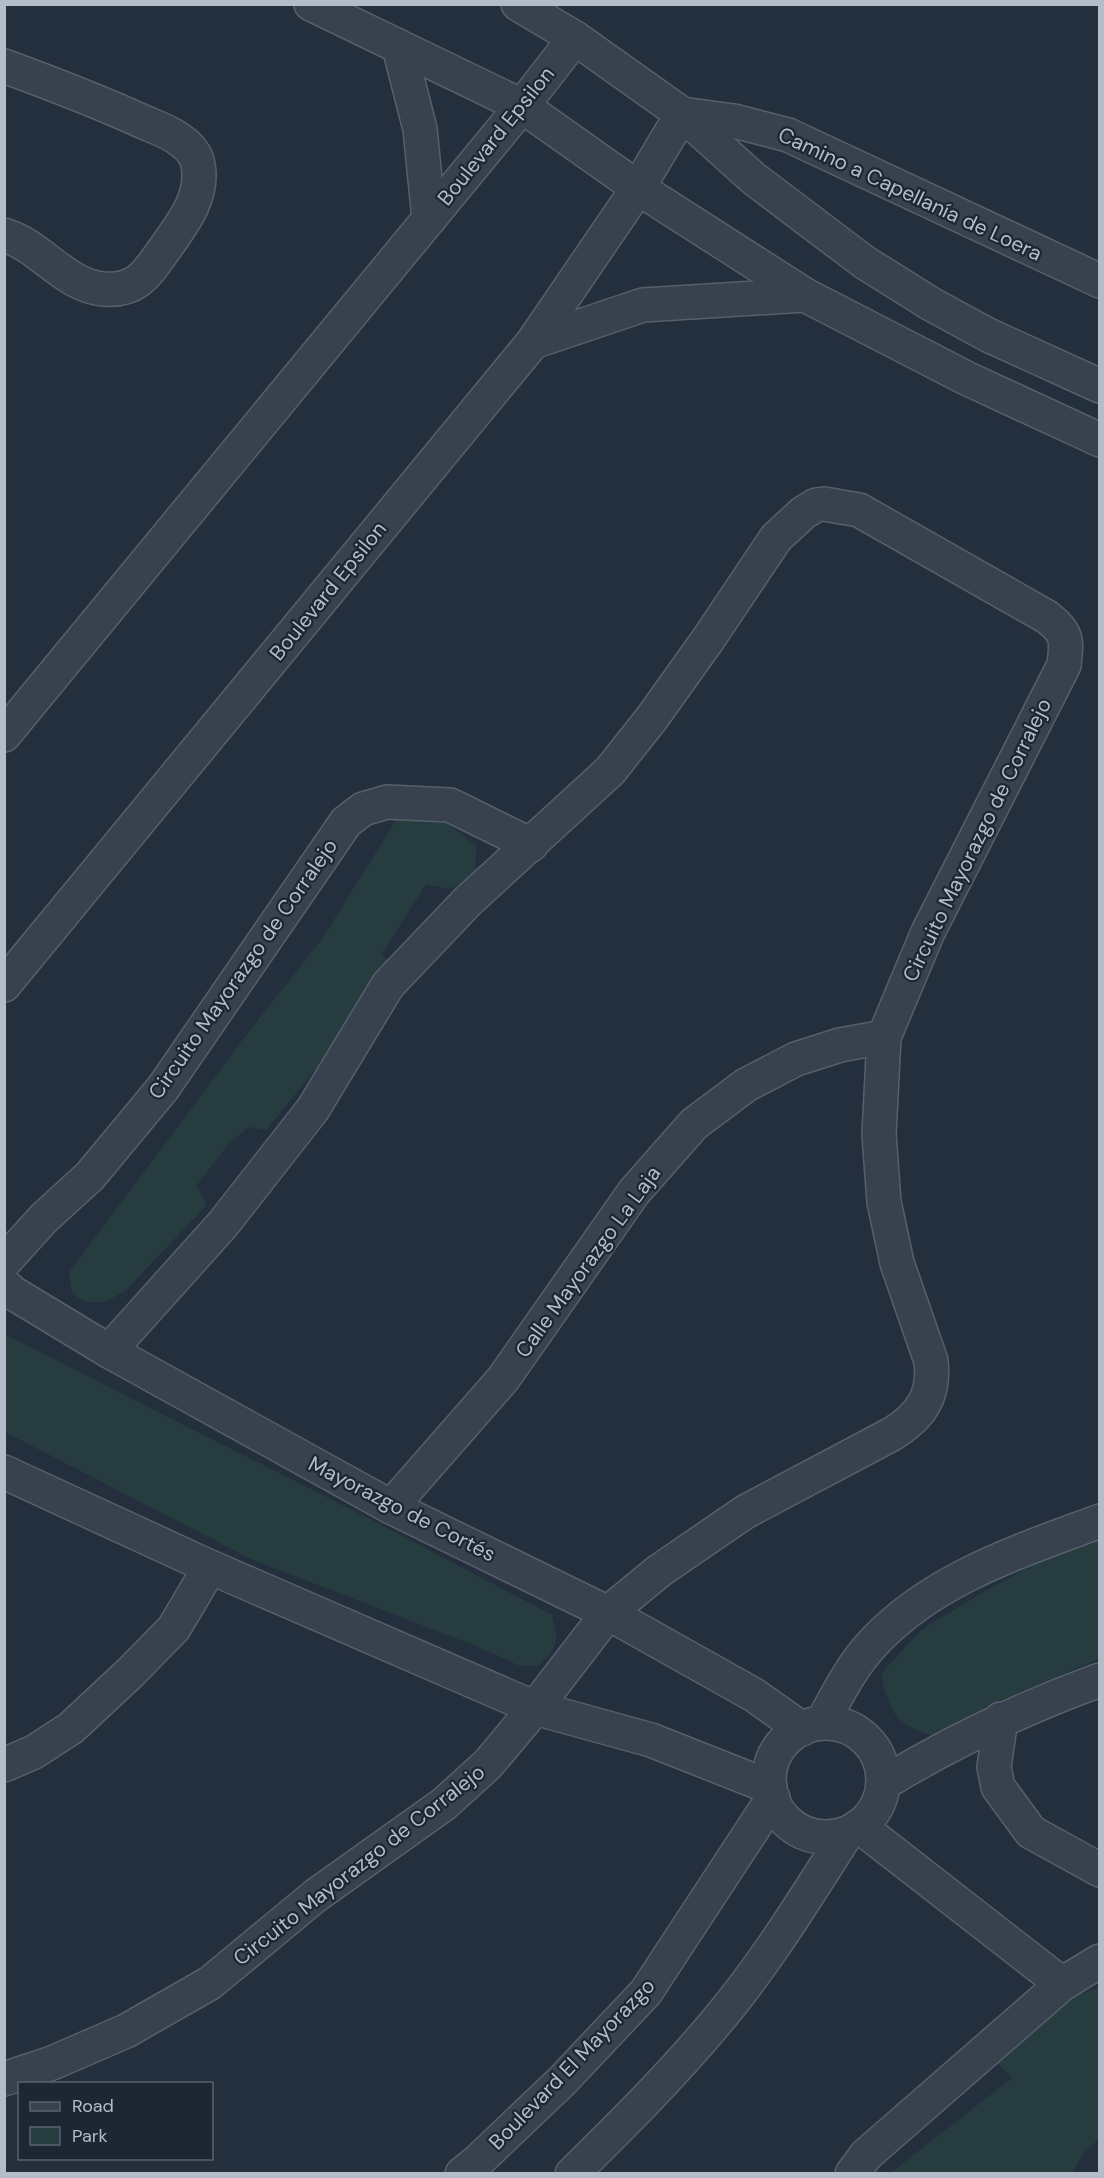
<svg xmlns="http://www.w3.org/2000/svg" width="1104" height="2178" viewBox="0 0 1104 2178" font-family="'DM Sans',sans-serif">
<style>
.green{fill:#263c3f}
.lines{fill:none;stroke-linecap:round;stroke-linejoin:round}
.minor-casing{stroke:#565f6c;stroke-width:36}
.minor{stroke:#38414e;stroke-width:33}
.labels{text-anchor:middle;stroke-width:4.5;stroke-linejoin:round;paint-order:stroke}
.street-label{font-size:21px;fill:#b4bcc9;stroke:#1d2633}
</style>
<rect width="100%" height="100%" fill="#242f3e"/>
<!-- green -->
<g class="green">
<path d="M398,817L443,820L476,846L475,874C454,891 452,890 426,884L382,954L392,967L348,1030L266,1130L249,1127L229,1143L197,1185L206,1206L125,1291L105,1302H86L72,1294L69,1272L243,1039L322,939Z"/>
<path d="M4,1334L370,1519L552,1615C559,1642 558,1647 538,1666H520L476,1646L251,1559L5,1432Z"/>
<path d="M1099,1537V1659L1006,1698L936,1737C895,1724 890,1714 881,1674L921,1630L980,1594L1046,1558Z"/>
<polygon points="1099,1988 1099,2139 1083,2154 1072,2173 889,2174 1012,2078 986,2051 1061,2000"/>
</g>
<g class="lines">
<defs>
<g id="minor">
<polyline points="311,4 522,106 638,188 805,295 966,378 1100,440"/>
<polyline points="518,4 575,38 682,114 753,178 864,262 931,304 988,335 1100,386"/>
<polyline points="399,47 420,129 429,219"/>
<path d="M4,66C50,83 95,100 139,120C152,126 169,131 180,140C188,145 197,155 198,165C204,196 183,223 166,247C148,272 138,292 103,289C64,285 41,246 4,235"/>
<polyline points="682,114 734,121 788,135 1100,281"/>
<polyline points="533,342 643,305 805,295"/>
<polyline points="4,735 522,106 575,38"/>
<polyline points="4,985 533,342 638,188 682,114"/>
<polyline points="4,1262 44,1218 90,1176 163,1088 346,822 363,809 387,802 450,805 531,845"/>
<polyline points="4,1285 13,1293 109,1351 391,1507 608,1613 754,1695 802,1729"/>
<polyline points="4,1472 210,1567 535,1708 651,1740 770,1787"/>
<polyline points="391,1507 503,1379 634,1192 694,1124 746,1085 796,1059 840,1045 884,1037"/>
<polyline points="1001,1719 994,1767 998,1787 1031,1832 1100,1870"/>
<path d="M822,1723C837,1695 852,1665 874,1642C934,1578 1020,1551 1100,1521"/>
<circle cx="826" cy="1780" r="57"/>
<polyline points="4,1765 34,1752 71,1728 131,1672 174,1628 210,1567"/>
<path d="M884,1783C953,1741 1023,1708 1100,1680"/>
<polyline points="859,1826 1062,1984"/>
<path d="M4,2079L52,2063L126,2031L210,1983L315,1896L444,1804L488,1764L535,1708L608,1613L659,1571L745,1512L892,1434C921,1416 935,1396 931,1361L897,1263L884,1202L879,1134L884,1037L928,932L1064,665C1067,640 1068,633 1047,617L859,510L824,504L816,505L803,513L776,538L709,638L652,718L610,771L467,902L388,985L313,1109L223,1224L109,1351"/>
<polyline points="462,2174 478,2161 562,2081 646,1992 773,1798"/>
<path d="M572,2174C623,2124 672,2075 717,2021C766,1963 806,1897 847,1833"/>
<polyline points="852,2174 866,2155 1062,1984 1100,1961"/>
</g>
</defs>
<!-- minor casing -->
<use href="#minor" class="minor-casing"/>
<!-- minor -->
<use href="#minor" class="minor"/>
</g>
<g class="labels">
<!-- street labels -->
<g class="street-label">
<text transform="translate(496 136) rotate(-51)" y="7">Boulevard Epsilon</text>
<text transform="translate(910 194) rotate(25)" y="7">Camino a Capellanía de Loera</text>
<text transform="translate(328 591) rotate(-51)" y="7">Boulevard Epsilon</text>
<text transform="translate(977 840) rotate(-64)" y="7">Circuito Mayorazgo de Corralejo</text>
<text transform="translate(243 969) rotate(-55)" y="7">Circuito Mayorazgo de Corralejo</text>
<text transform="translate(588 1262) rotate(-54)" y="7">Calle Mayorazgo La Laja</text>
<text transform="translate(402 1509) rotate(27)" y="7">Mayorazgo de Cortés</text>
<text transform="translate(359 1865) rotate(-38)" y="7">Circuito Mayorazgo de Corralejo</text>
<text transform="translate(572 2064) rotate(-46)" y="7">Boulevard El Mayorazgo</text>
</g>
</g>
<!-- border -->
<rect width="1104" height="2178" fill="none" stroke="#b4bcc9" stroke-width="12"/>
<!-- legend -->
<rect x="18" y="2082" width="195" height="78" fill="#1d2633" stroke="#59626f" stroke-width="1.5"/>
<rect x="30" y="2102" width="30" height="9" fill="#38414e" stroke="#59626f" stroke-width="1.5"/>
<text x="72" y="2112" font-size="18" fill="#b4bcc9">Road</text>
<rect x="30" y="2127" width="30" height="18" fill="#263c3f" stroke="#59626f" stroke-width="1.5"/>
<text x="72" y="2142" font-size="18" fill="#b4bcc9">Park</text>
</svg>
